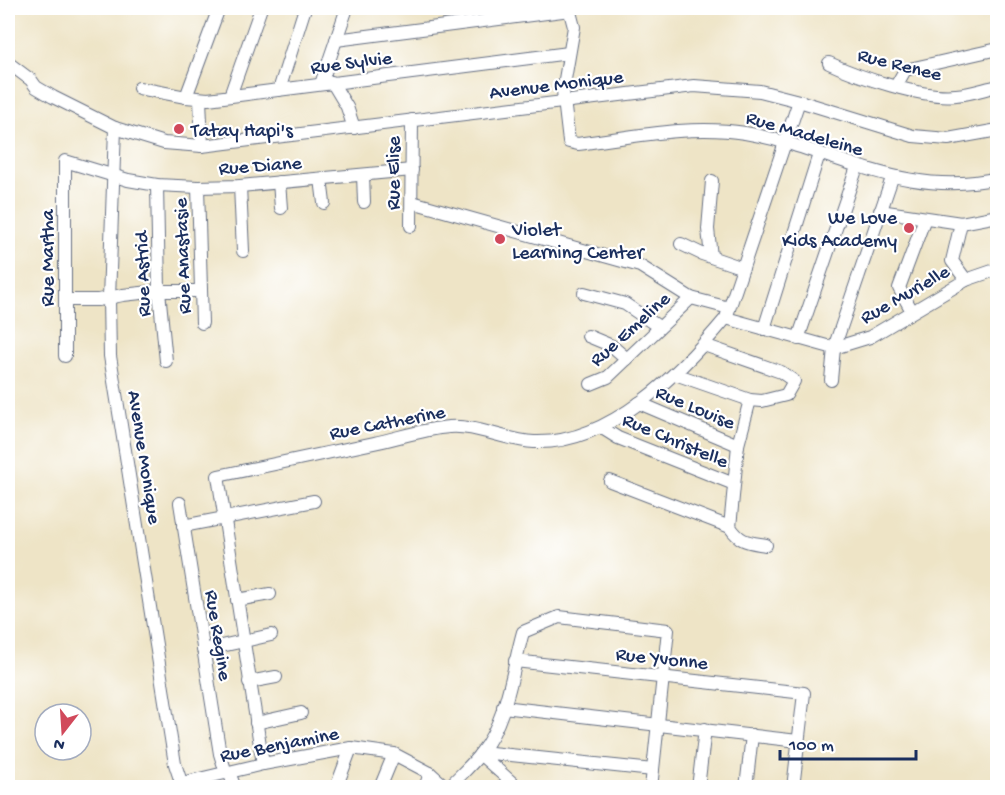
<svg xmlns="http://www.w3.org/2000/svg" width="1005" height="795" viewBox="0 0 1005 795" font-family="'Gochi Hand',sans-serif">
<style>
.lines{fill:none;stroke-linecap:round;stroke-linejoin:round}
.minor-casing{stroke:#656e82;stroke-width:14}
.minor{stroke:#fff;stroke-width:12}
.poi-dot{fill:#d1495b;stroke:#fff;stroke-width:2}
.labels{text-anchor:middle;stroke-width:4.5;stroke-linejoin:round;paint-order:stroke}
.street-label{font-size:20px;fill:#1b2f5e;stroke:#fff}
.poi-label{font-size:20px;fill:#1b2f5e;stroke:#fff;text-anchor:start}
</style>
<rect width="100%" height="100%" fill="#fff"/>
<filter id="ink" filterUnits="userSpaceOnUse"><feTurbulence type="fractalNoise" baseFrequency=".0167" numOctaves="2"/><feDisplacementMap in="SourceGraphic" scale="12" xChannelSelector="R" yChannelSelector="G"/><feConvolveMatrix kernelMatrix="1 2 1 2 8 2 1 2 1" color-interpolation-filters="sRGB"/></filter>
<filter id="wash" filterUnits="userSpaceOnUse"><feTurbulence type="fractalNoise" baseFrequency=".008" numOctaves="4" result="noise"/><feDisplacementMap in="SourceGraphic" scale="24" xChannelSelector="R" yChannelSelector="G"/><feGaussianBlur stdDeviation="1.35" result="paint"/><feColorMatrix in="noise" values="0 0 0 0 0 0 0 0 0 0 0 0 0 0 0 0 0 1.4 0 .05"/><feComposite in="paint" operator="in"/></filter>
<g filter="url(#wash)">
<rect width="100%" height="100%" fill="#eee4c6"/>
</g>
<g filter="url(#ink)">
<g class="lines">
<defs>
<g id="minor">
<path d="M569,8L574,27L563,91L569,142L578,144C632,137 690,124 745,133C833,148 903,200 998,178"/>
<polyline points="336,40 570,10"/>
<path d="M829,63C859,77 924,99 956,95C970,94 984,89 998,86"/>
<polyline points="11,65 31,80 36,87 53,97 115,128 164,143 202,146 694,86 760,91 799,101 913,136 948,139 998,130"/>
<polyline points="332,82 347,107 354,128"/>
<polyline points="321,84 347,8"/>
<polyline points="896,86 905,70 998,49"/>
<polyline points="139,88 186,97 208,99 569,53"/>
<polyline points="279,90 305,8"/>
<polyline points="230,96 261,8"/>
<polyline points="186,97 219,8"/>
<polyline points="200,99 202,146"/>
<polyline points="115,128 109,299 110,356 175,764 183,788"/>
<polyline points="363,175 364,202"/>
<polyline points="321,179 324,203"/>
<polyline points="279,182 281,208"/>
<polyline points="157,185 159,291 166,361"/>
<polyline points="240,186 243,251"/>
<polyline points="198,187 202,323"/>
<polyline points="412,202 640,266 691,298 729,308"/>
<polyline points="880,211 961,223 998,216"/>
<polyline points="961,223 952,261 966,280"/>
<polyline points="411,226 412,120"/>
<polyline points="681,244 702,254 743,268"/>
<polyline points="711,257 708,229 712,181"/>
<polyline points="584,293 625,304 659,327"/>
<polyline points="65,300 98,300 123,295 159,291 201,291"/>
<polyline points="912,311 899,288 925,218"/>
<polyline points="726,318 834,348 870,337 966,280 998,269"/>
<polyline points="764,329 819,154"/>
<polyline points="588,336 612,346 627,359"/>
<polyline points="798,339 857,167"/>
<polyline points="65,356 65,161 128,180 157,185 198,187 240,186 412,170"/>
<polyline points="675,374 750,400 762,401 786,395 794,381 781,372 704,345"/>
<polyline points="831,380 834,348 892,178"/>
<polyline points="591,384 608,377 691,298"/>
<polyline points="639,403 738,445"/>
<polyline points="602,428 618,438 734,484"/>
<polyline points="610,481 730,527"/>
<polyline points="180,503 220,754 226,773"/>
<polyline points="183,526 314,501"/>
<polyline points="730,527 738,445 750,400"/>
<path d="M730,527C741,543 748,542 766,545"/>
<polyline points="237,600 270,594"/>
<polyline points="203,650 271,635"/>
<polyline points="515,661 804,693 793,788"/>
<polyline points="249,682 276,677"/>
<polyline points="503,707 798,741"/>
<polyline points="256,723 301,713"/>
<polyline points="482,752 653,770"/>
<polyline points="480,754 518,788"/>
<path d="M263,764L218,476C270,465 322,454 374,443C398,438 424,429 449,427C474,424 507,441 534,442C610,445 681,372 726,318L799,101"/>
<polyline points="229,772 235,788"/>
<polyline points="182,783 263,764 351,748 394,754 430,773 447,788"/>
<polyline points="336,788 351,748"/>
<polyline points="380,788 394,754"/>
<polyline points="425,788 430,773"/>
<path d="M448,788C459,776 471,766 480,754C507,721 512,671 523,632L559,617L668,630L651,788"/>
<polyline points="698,788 705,729"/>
<polyline points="746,788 752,735"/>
</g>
</defs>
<!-- minor casing -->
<use href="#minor" class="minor-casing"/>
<!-- minor -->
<use href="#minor" class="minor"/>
</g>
</g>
<!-- markers -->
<g class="poi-dot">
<circle cx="179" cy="129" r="6"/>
<circle cx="909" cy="228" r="6"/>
<circle cx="500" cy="239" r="6"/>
</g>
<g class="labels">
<!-- street labels -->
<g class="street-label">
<text transform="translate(351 61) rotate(-7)" y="7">Rue Sylvie</text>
<text transform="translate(900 63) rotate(14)" y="7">Rue Renee</text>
<text transform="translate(556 83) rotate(-7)" y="7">Avenue Monique</text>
<text transform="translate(805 132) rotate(16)" y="7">Rue Madeleine</text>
<text transform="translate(260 164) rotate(-4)" y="7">Rue Diane</text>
<text transform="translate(392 173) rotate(-90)" y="7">Rue Elise</text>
<text transform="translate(181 256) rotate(-92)" y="7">Rue Anastasie</text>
<text transform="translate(46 258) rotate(-90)" y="7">Rue Martha</text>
<text transform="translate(141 274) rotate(-92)" y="7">Rue Astrid</text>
<text transform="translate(904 293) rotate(-30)" y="7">Rue Murielle</text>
<text transform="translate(629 328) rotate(-42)" y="7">Rue Emeline</text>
<text transform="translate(696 406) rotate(23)" y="7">Rue Louise</text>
<text transform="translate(387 421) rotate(-11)" y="7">Rue Catherine</text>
<text transform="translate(676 439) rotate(23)" y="7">Rue Christelle</text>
<text transform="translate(146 457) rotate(81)" y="7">Avenue Monique</text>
<text transform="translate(220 635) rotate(81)" y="7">Rue Regine</text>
<text transform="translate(662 657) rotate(6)" y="7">Rue Yvonne</text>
<text transform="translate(279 743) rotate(-11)" y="7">Rue Benjamine</text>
</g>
<!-- poi labels -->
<g class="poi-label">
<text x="191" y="136">Tatay Hapi's</text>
<text x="897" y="223" text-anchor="end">We Love<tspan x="897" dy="23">Kids Academy</tspan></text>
<text x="512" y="235">Violet<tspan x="512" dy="23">Learning Center</tspan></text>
</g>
</g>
<!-- margin -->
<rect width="1005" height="795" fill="none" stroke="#fff" stroke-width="30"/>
<!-- north arrow -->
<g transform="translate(63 732) rotate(197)"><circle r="28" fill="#ffffff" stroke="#a4acbf" stroke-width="1.5"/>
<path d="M0-4.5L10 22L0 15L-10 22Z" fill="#d1495b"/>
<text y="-9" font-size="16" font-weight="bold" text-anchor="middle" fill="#1b2f5e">N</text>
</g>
<!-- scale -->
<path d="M780 750v9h136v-9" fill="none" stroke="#1b2f5e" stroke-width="3"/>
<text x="789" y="750" font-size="18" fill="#1b2f5e" stroke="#ffffff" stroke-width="4.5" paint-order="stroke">100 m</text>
</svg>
